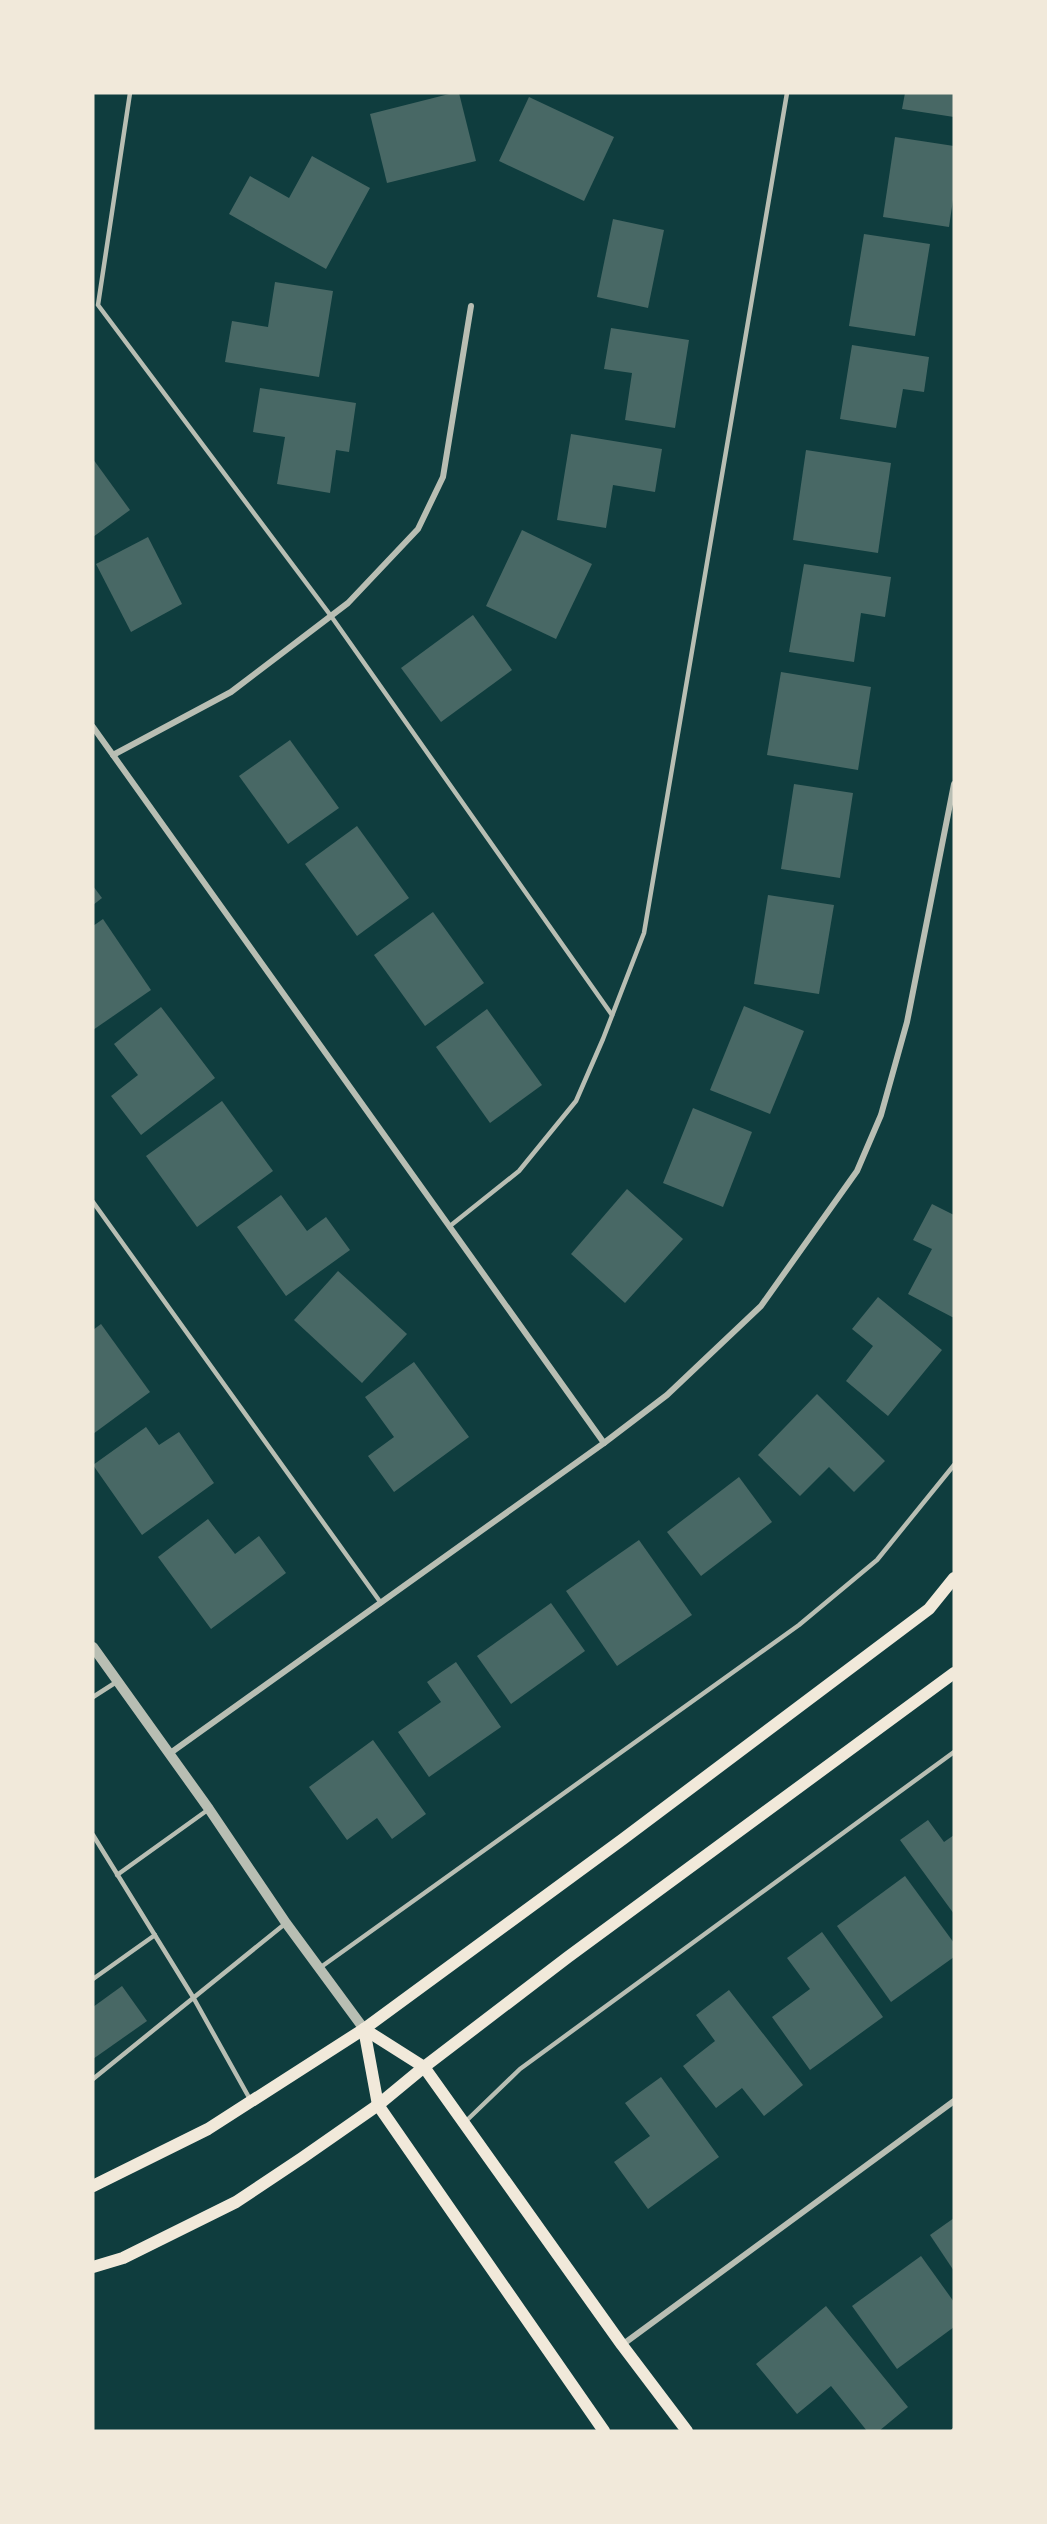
<svg xmlns="http://www.w3.org/2000/svg" width="1047" height="2524" viewBox="0 0 1047 2524" font-family="'Roboto Serif',serif">
<style>
.building{fill:#486865}
.lines{fill:none;stroke-linecap:round;stroke-linejoin:round}
.service{stroke:#b8beb3;stroke-width:4.5}
.minor{stroke:#b8beb3;stroke-width:6}
.tertiary{stroke:#b8beb3;stroke-width:10}
.secondary{stroke:#f1e9da;stroke-width:12}
</style>
<rect width="100%" height="100%" fill="#0f3d3e"/>
<!-- building -->
<g class="building">
<polygon points="453,93 459,93 476,161 387,183 370,114"/>
<polygon points="905,93 954,93 954,117 902,109"/>
<polygon points="529,97 614,137 584,201 499,161"/>
<polygon points="895,137 954,146 954,193 949,227 883,217"/>
<polygon points="312,156 370,188 326,269 229,214 250,176 289,198"/>
<polygon points="613,219 664,230 648,308 597,297"/>
<polygon points="864,234 930,244 915,336 849,326"/>
<polygon points="275,282 333,291 319,377 225,362 232,321 268,327"/>
<polygon points="611,328 689,340 675,428 625,420 632,373 604,369"/>
<polygon points="852,345 929,357 924,392 903,389 896,428 840,419"/>
<polygon points="260,388 356,403 349,452 336,450 330,493 277,484 285,437 253,432"/>
<polygon points="571,434 662,449 655,492 613,485 606,528 557,520"/>
<polygon points="806,450 891,463 878,553 793,540"/>
<polygon points="93,459 130,510 93,537"/>
<polygon points="522,530 592,564 556,639 486,606"/>
<polygon points="148,537 182,604 131,632 96,564"/>
<polygon points="804,564 891,577 885,617 861,613 854,662 789,652"/>
<polygon points="473,615 512,670 441,722 401,668"/>
<polygon points="781,672 871,687 858,770 767,755"/>
<polygon points="290,740 339,808 288,844 239,776"/>
<polygon points="794,784 853,793 840,878 781,869"/>
<polygon points="357,826 409,898 357,936 305,864"/>
<polygon points="93,886 102,898 93,905"/>
<polygon points="768,895 834,905 819,994 754,984"/>
<polygon points="433,912 484,983 425,1026 374,955"/>
<polygon points="103,919 151,990 93,1030 93,926"/>
<polygon points="744,1006 804,1031 770,1114 710,1090"/>
<polygon points="161,1007 215,1078 141,1135 111,1096 138,1075 114,1044"/>
<polygon points="487,1009 542,1085 490,1123 436,1047"/>
<polygon points="222,1101 273,1171 197,1227 146,1156"/>
<polygon points="693,1108 752,1132 723,1207 663,1183"/>
<polygon points="627,1189 683,1239 625,1303 571,1254"/>
<polygon points="281,1195 307,1231 326,1217 350,1250 286,1296 237,1227"/>
<polygon points="932,1204 954,1215 954,1318 908,1294 932,1249 913,1240"/>
<polygon points="338,1271 407,1334 362,1383 294,1320"/>
<polygon points="878,1297 942,1350 888,1416 846,1381 873,1346 852,1329"/>
<polygon points="101,1324 150,1392 93,1434 93,1330"/>
<polygon points="414,1362 469,1437 394,1492 368,1456 394,1437 365,1397"/>
<polygon points="817,1394 885,1461 854,1492 829,1467 800,1496 758,1455"/>
<polygon points="146,1427 159,1445 179,1432 214,1483 142,1535 93,1465"/>
<polygon points="739,1477 772,1522 701,1576 667,1532"/>
<polygon points="208,1519 235,1554 259,1536 286,1573 211,1629 158,1557"/>
<polygon points="639,1540 692,1615 617,1666 566,1591"/>
<polygon points="551,1603 585,1651 511,1704 477,1656"/>
<polygon points="456,1662 501,1727 429,1777 398,1732 441,1702 427,1682"/>
<polygon points="373,1740 426,1814 392,1839 377,1818 347,1840 309,1787"/>
<polygon points="928,1820 944,1842 954,1835 954,1914 900,1840"/>
<polygon points="905,1876 954,1943 954,1957 891,2002 837,1926"/>
<polygon points="822,1932 883,2017 810,2070 772,2017 810,1989 787,1958"/>
<polygon points="122,1986 147,2021 93,2059 93,2007"/>
<polygon points="729,1990 803,2085 764,2116 742,2088 716,2108 683,2066 715,2041 696,2015"/>
<polygon points="661,2077 719,2157 648,2209 614,2162 650,2136 625,2103"/>
<polygon points="954,2218 954,2271 930,2235"/>
<polygon points="921,2256 954,2302 954,2327 897,2369 852,2306"/>
<polygon points="826,2306 908,2407 879,2431 867,2431 831,2386 797,2414 756,2364"/>
</g>
<g class="lines">
<!-- service -->
<g class="service">
<polyline points="130,93 98,305 331,616 612,1015"/>
<polyline points="93,1202 381,1603"/>
<polyline points="450,1226 519,1171 576,1101 603,1039 644,933 787,93"/>
<polyline points="93,1697 118,1681"/>
<polyline points="93,1835 193,1997 251,2101"/>
<polyline points="117,1875 209,1809"/>
<polyline points="321,1967 799,1625 877,1560 954,1465"/>
<polyline points="93,1979 155,1935"/>
<polyline points="93,2079 286,1923"/>
<polyline points="464,2123 520,2069 954,1752"/>
<polyline points="953,2431 954,2430"/>
</g>
<!-- minor -->
<g class="minor">
<polyline points="93,727 604,1443"/>
<polyline points="113,755 231,692 348,603 418,529 443,477 471,306"/>
<polyline points="169,1754 604,1443 667,1395 761,1306 857,1171 881,1115 907,1022 954,784"/>
<polyline points="622,2345 954,2101"/>
</g>
<!-- tertiary -->
<polyline class="tertiary" points="93,1647 209,1809 286,1923 364,2029"/>
<!-- secondary -->
<g class="secondary">
<polyline points="364,2029 424,2067 622,2345 687,2431"/>
<polyline points="364,2029 378,2105 604,2431"/>
<polyline points="93,2186 208,2129 364,2029 623,1839 929,1609 954,1578"/>
<polyline points="93,2267 123,2258 236,2202 302,2158 378,2105 424,2067 568,1957 954,1673"/>
</g>
</g>
<!-- border -->
<rect width="1047" height="2524" fill="none" stroke="#f1e9da" stroke-width="189"/>
</svg>
